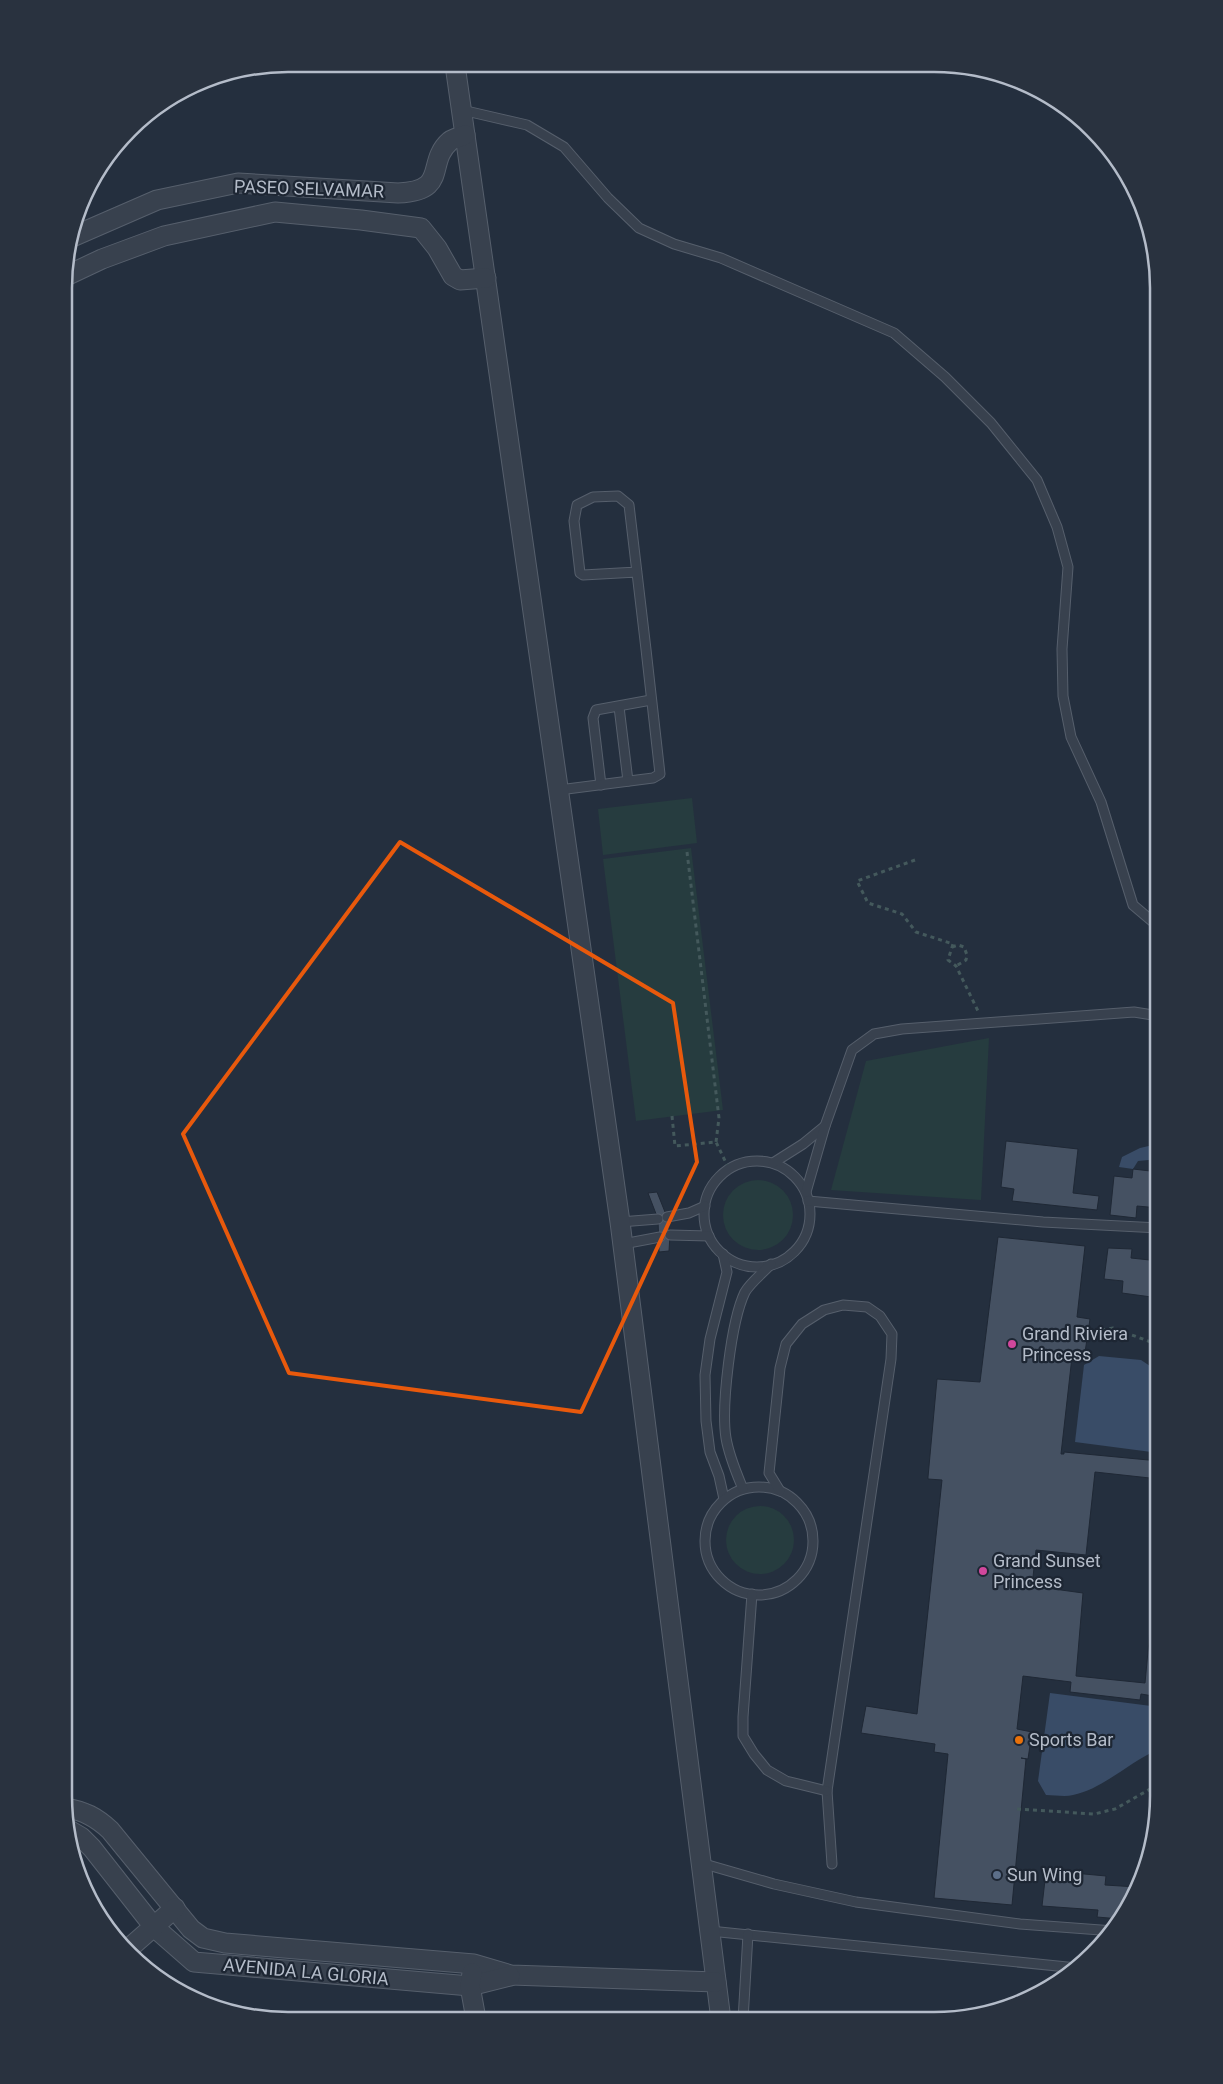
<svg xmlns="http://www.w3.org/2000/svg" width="1223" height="2084" viewBox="0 0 1223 2084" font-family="Roboto,sans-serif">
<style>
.green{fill:#263c3f}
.water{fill:#394c67}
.building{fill:#455162;stroke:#1f2835}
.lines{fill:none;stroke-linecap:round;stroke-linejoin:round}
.service-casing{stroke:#565f6c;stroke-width:11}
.minor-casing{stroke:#565f6c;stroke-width:21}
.path{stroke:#44595c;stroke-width:3;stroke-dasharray:4 4;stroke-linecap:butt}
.service{stroke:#38414e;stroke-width:9}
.minor{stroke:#38414e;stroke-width:19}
.marked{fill:none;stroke:#e8590c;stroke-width:4;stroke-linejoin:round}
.hotel-dot{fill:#d1479c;stroke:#1d2633;stroke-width:2}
.food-dot{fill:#e8710a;stroke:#1d2633;stroke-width:2}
.service-dot{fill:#5c6f8a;stroke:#1d2633;stroke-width:2}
.labels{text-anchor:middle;stroke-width:4.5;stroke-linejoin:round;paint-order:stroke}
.street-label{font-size:18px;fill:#b4bcc9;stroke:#1d2633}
.poi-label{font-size:18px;fill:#b4bcc9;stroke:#1d2633;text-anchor:start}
.rim{fill:none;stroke:#b4bcc9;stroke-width:2.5}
</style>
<rect width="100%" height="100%" fill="#242f3e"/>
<!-- green -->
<g class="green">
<polygon points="692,798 697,843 603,855 598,809"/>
<polygon points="691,848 723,1110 636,1121 603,859"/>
<polygon points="989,1038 981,1200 831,1190 866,1061"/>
<circle cx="758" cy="1215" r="35"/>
<circle cx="760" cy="1540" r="34"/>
</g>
<!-- water -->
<g class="water">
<polygon points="1153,1145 1159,1145 1159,1159 1138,1161 1133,1169 1119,1167 1122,1157 1140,1148"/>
<polygon points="1099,1356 1141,1360 1159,1372 1159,1453 1075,1442 1084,1365"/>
<path d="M1050,1693L1159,1707V1749C1129,1762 1103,1789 1073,1795C1065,1797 1055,1795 1046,1795L1038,1781Z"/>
</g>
<!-- building -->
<g class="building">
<polygon points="1006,1141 1078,1149 1073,1193 1099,1196 1097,1210 1012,1201 1014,1189 1001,1187"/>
<polygon points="1133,1169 1159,1172 1159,1208 1137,1206 1136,1218 1110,1215 1114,1176 1132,1178"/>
<polygon points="657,1192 667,1217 670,1235 669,1251 659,1252 658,1219 648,1193"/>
<polygon points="998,1237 1085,1246 1077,1317 1090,1319 1084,1359 1072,1357 1061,1454 1064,1454 1064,1452 1159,1461 1159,1479 1095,1472 1086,1555 1036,1550 1032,1586 1083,1593 1076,1676 1145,1683 1159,1534 1159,1697 1141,1694 1140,1700 1070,1692 1071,1682 1023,1676 1017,1729 1032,1732 1028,1759 1021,1758 1026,1759 1012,1905 934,1898 948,1754 934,1752 935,1744 861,1733 866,1706 917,1714 942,1480 928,1479 928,1477 937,1379 980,1382"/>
<polygon points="1108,1248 1132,1249 1131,1258 1159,1261 1159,1298 1122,1293 1123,1281 1104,1279"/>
<polygon points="1063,1872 1106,1876 1105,1885 1137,1887 1120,1919 1097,1917 1098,1910 1042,1906 1045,1880 1062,1881"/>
</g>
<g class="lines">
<defs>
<g id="service">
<polyline points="462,110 527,125 564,147 608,198 639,228 674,244 721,258 894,333 945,377 991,423 1037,480 1057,527 1068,567 1062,649 1063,696 1071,737 1101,802 1133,905 1159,927"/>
<polyline points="619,707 628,781"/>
<polyline points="601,785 593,718 596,710 651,700"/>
<path d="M559,790L653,778L660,774C650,684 640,595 629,505L618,496L593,497L577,505L574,521L580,573L583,575L637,572"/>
<circle cx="757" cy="1214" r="53"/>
<polyline points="773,1163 803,1144 825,1126"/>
<polyline points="806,1192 825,1126 852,1050 874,1034 902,1029 1134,1012 1159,1016"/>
<polyline points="808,1201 1043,1222 1159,1228"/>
<polyline points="667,1217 689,1213 705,1206"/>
<polyline points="620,1222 658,1219"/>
<polyline points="670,1235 709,1236"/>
<polyline points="623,1244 660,1237"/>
<polyline points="723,1254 727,1272 710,1339 705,1375 706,1421 710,1452 719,1476 724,1499"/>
<circle cx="759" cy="1541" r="54"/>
<path d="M743,1489C736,1472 729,1456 726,1438C721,1407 731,1321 745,1292C751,1282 763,1273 771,1264"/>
<polyline points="780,1491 769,1473 780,1368 786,1344 802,1324 824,1310 843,1305 867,1307 880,1316 892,1334 891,1359 827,1791 832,1864"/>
<polyline points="752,1594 743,1717 743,1736 754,1754 767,1770 786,1781 827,1791"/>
<polyline points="701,1863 774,1884 856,1902 1020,1924 1114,1931"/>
<polyline points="710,1931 1077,1968"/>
<polyline points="743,2020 748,1934"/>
</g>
<g id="minor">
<polyline points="455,65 620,1222 721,2020"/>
<path d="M72,237L157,200L238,183L398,193C450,191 425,163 450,141C454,138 461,137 465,135"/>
<polyline points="66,276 102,259 164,236 275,212 361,220 421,228 437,248 453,276 460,280 486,278"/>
<path d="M66,1808C84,1811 96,1817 110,1830L191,1929L203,1938L225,1943L474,1964L511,1975L716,1982"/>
<polyline points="69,1830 81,1837 92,1848 154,1927 194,1962 470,1986 510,1976"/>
<polyline points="127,1950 175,1908"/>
<polyline points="472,1973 470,1986 476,2019"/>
</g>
</defs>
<!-- service casing -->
<use href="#service" class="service-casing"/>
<!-- minor casing -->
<use href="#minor" class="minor-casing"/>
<!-- path -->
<g class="path">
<polyline points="687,852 719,1118 716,1142"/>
<polyline points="915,860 857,881 868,903 902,914 916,932 953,944 948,960 956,966 978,1011"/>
<polyline points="952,947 958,945 964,947 967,955 966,960 956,966"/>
<polyline points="672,1116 675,1146 716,1142 729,1169"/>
<polyline points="1078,1335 1113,1328 1159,1345"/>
<polyline points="1017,1809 1094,1814 1115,1809 1159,1784"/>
</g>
<!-- service -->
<use href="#service" class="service"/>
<!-- minor -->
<use href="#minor" class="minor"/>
</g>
<!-- marked area -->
<path class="marked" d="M400,842L673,1003L697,1162L581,1412L289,1373L183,1134Z"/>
<!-- markers -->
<g class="hotel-dot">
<circle cx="1012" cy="1344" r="5"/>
<circle cx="983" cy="1571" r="5"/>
</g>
<circle class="food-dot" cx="1019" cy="1740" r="5"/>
<circle class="service-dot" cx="997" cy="1875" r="5"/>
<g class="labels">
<!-- street labels -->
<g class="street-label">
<text transform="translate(309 189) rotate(2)" y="6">PASEO SELVAMAR</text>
<text transform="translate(306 1972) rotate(5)" y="6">AVENIDA LA GLORIA</text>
</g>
<!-- poi labels -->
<g class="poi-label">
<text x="1022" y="1340">Grand Riviera<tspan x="1022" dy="21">Princess</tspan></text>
<text x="993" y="1567">Grand Sunset<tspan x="993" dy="21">Princess</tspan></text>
<text x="1029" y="1746">Sports Bar</text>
<text x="1007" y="1881">Sun Wing</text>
</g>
</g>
<!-- crop -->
<path d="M0 0H1223V2084H0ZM288 72H934A216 216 0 0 1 1150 288V1796A216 216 0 0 1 934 2012H288A216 216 0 0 1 72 1796V288A216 216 0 0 1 288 72Z" fill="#29323f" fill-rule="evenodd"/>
<path class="rim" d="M288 72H934A216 216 0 0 1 1150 288V1796A216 216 0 0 1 934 2012H288A216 216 0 0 1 72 1796V288A216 216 0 0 1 288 72Z"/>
</svg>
